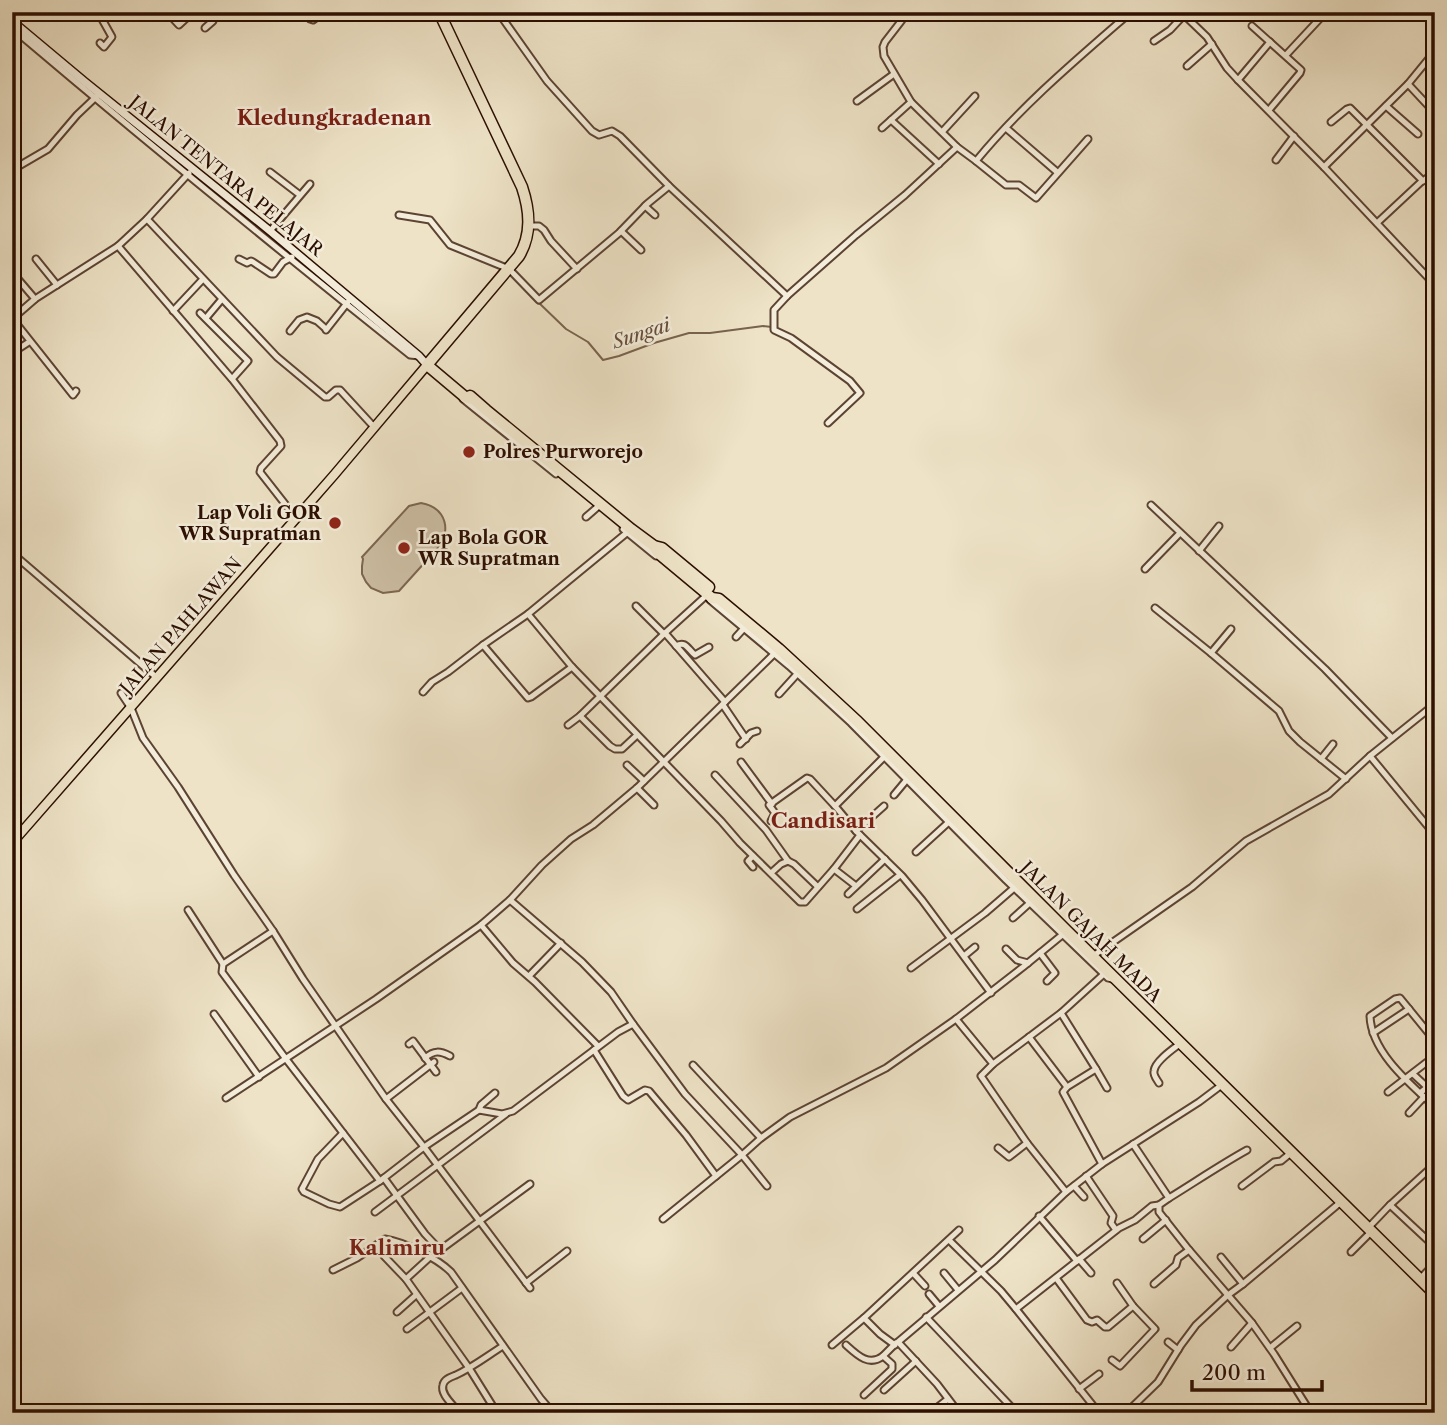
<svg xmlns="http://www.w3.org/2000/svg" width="1447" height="1425" viewBox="0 0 1447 1425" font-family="'Libre Caslon Text',serif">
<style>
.green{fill:#cdbfa5;stroke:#7c6652;stroke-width:2}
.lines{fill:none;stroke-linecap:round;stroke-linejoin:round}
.stream{stroke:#78634f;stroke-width:2}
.street-casing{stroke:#5c4332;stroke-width:9}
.secondary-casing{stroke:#2b0e00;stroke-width:10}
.primary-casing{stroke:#2b0e00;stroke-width:11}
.highway-casing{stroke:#2b0e00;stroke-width:13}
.street{stroke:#f4eddb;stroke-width:5}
.secondary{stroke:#f4eddb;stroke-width:7}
.primary{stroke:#eee3c7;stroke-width:8}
.highway{stroke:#eee3c7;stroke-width:10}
.poi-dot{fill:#8f2418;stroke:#f4eddb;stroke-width:2.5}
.labels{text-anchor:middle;stroke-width:5;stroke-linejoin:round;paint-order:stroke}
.street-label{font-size:18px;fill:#2b0e00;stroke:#f4eddb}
.poi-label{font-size:18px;font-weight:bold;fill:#2b0e00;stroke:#f4eddb;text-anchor:start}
.water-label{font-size:19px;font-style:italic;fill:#654d3b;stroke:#f4eddb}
.quarter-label{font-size:21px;font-weight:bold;fill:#7a1f14;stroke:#f4eddb}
</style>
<rect width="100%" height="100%" fill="#eee3c7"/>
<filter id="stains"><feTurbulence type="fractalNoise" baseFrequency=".00286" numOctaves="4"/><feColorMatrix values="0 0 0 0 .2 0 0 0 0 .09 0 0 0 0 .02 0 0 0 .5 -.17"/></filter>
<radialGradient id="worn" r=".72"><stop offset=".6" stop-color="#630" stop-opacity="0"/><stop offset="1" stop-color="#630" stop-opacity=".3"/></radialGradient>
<!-- green -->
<path class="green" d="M421,503C439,506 449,519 444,538L446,539L399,591L383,593L371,588L366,582L362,574V566L363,559L362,557L409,506Z"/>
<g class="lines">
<!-- stream -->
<g class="stream">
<polyline points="510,274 533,297"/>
<polyline points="537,301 566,329 588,342 603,360 619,356 654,343 689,333 710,333 763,326 772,327"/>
</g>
<defs>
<g id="street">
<polyline points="98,12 112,37 104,47 100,43"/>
<polyline points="167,12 179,25 193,12"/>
<polyline points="303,12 310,19 313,20 324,12"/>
<polyline points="498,12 547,81 592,131 599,135 612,131 620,136 669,186 787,296"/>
<path d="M905,12L902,20L885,42L883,47L884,56L911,102L957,147L976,161C1022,105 1077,59 1131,12"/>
<polyline points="1181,12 1207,37 1227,68 1238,80 1324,167 1435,285"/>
<polyline points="12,15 19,12"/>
<polyline points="1252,26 1301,70 1300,73 1269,110"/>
<path d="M12,28C143,139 276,248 410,355L419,356"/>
<polyline points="205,28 213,21 214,14 212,12"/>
<polyline points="1154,41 1170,30 1184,15"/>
<polyline points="1286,55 1326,12"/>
<polyline points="1187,66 1212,44"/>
<polyline points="1238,80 1270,42"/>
<polyline points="1408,84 1435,113"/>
<polyline points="857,101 894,74"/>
<polyline points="1386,106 1418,134"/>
<polyline points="891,120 939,164"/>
<polyline points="1331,122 1347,109 1350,108 1423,181 1435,172"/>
<polyline points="882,128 911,102"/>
<polyline points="1006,128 1057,172"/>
<polyline points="942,132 975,96"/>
<polyline points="1276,160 1294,136"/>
<polyline points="976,161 1006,185 1019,185 1036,198 1088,139"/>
<polyline points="1324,167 1408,84 1435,51"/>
<polyline points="12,170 48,149 77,115 97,96"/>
<polyline points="270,172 300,195"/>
<polyline points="645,206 655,215"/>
<polyline points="399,215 430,220 450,245 509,269 539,300 619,233 647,204 669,186"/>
<polyline points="147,219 277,357 325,397 328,397 336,390 340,390 374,427"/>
<polyline points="1377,223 1422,181"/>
<polyline points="529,226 539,226 544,230 551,241 577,269"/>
<polyline points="270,231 310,184"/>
<polyline points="621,231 641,250"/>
<polyline points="118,246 232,379 280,441 281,446 261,468 260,472 296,518"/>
<polyline points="36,259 57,285"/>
<polyline points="239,259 247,263 251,261 253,262 271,274 274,274 283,262 292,257"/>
<polyline points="12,272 35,299"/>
<polyline points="173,311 203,279"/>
<polyline points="200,313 248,361 232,379"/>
<polyline points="12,318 73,395 76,391"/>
<polyline points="206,318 222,299"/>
<polyline points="12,319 35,299 118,246 147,219 189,173"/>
<polyline points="326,330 348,302"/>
<polyline points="290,331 299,320 307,317 317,321 326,329"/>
<polyline points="12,353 29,342"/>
<polyline points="463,399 556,474"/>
<polyline points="828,423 860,393 850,381 791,338 774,330 774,310 787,296 856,235 905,195 957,147"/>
<polyline points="1151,505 1325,669 1392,738"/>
<polyline points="586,517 601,504"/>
<polyline points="623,529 656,556"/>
<polyline points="1199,551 1219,526"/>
<polyline points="12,553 156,677"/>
<polyline points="1145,569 1180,533"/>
<polyline points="710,600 789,666 851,723 1006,880 1108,978 1112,979"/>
<polyline points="636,606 664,634"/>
<polyline points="1155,608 1211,653 1279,711 1289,731 1300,742 1346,779"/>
<polyline points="528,614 572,667 721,821 740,843 800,902 805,902 834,869 860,835"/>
<polyline points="665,633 725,702"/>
<polyline points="736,637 746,626"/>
<polyline points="483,645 528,698 531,697 572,667"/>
<path d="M676,646C686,640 688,650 695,655L709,647"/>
<polyline points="1211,653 1231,629"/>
<polyline points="423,692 432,682 448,672 483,645 528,614 629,531"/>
<polyline points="121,693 131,708 143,738 178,787 234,875 273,931 303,979 386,1099 424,1147 479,1110 502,1114 513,1111 618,1032 633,1024 685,1094 742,1155 761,1138 790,1117 886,1068 956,1019 1023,967 1067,931"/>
<polyline points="779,694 798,673"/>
<polyline points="723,705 746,739"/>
<polyline points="580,716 610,746 615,749 622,749 637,735"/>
<polyline points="568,725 580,716 665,633 708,594"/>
<polyline points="740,744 751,733 757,731"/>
<polyline points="886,755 835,806 856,831 902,876 922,900 991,993"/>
<polyline points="1370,756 1435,835"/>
<polyline points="1321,759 1333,744"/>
<polyline points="741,762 772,804"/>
<polyline points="627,765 644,781"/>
<polyline points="715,775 766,830 788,861"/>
<polyline points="637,788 654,805"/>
<polyline points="894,795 909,777"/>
<polyline points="771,821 775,813 769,805 807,778 810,779 835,806"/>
<polyline points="856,831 884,806"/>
<polyline points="916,852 951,820"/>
<polyline points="753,867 748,861 753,856"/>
<polyline points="834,869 856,886"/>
<polyline points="771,873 781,864 788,861 794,864 818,887"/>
<polyline points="848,894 885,859"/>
<polyline points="510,900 582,962 611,992 633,1024"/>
<polyline points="857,909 900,875"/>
<polyline points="188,910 223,964"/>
<polyline points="1013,918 1032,901"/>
<polyline points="481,925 513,963 535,982 598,1046"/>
<polyline points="273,931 223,964 222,972 286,1059 380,1181"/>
<polyline points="1006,949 1017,960 1028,963"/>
<polyline points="1040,953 1055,973 1047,981"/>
<polyline points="964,956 975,947"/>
<polyline points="1093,956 1192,887 1246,841 1329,794 1370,756 1435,704"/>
<polyline points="911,968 985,913 1014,888"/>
<polyline points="529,976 561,943"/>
<polyline points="1061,1013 1096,1069 1107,1088"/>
<polyline points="214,1014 259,1077"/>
<polyline points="956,1019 993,1064"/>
<polyline points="1373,1033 1409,1009"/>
<polyline points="1029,1037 1067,1087"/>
<path d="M1435,1041L1400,998L1395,999L1370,1016C1371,1052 1410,1084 1435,1107"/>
<polyline points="409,1044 413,1041 436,1072"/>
<polyline points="594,1050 623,1096 628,1100 645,1090 649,1091 686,1135 716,1176"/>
<path d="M425,1058C434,1050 440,1051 450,1056"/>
<polyline points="693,1065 761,1138"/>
<polyline points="1096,1069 1067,1087 1063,1092 1102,1164"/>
<polyline points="1413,1074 1427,1087"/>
<path d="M1159,1083C1157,1080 1153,1075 1154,1071C1155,1061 1173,1049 1181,1043"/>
<polyline points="1388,1092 1427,1062"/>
<polyline points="1420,1093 1435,1081"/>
<polyline points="226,1098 376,999 481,925 510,900 542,865 571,839 593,825 637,788 776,652"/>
<polyline points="386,1099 434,1062"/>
<polyline points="479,1110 481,1105 495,1093"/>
<polyline points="1409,1113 1424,1097"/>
<polyline points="343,1133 318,1159 302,1189 304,1192 329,1204 340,1207 380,1181 424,1147 530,1288"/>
<polyline points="1133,1144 1169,1198 1159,1205 1159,1212 1189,1250 1252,1323 1274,1354 1311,1413"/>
<polyline points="998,1148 1009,1157 1027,1143"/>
<polyline points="1086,1176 1113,1216 1111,1223 1116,1230"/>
<polyline points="384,1178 425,1234 440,1250 439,1253"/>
<polyline points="1074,1186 1084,1197"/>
<polyline points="1242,1186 1274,1162 1281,1161 1292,1152"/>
<polyline points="1066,1192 1027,1143 981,1076 993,1064 1061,1013 1105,973"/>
<path d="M1169,1198C1195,1182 1220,1165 1247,1150"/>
<polyline points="1390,1205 1435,1247"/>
<polyline points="375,1212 506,1114"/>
<polyline points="1039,1216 1077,1261"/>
<polyline points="663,1219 742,1155 767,1186"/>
<polyline points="1369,1227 1390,1205 1435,1164"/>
<polyline points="1143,1239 1166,1220"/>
<polyline points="949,1240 1001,1291 1016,1309 1099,1413"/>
<polyline points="380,1243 384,1256 406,1279 469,1368 497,1413"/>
<polyline points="440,1250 530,1184"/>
<polyline points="1351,1252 1372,1231"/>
<polyline points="1221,1257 1243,1284"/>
<polyline points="1079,1259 1091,1273"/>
<path d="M333,1270L357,1258L385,1239C404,1242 437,1258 451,1272L541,1399L547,1406"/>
<polyline points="913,1273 925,1286"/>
<polyline points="944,1273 958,1290"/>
<polyline points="1056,1278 1087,1320 1092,1322 1097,1320 1105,1327 1108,1327 1133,1306"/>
<polyline points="406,1279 430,1257"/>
<polyline points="1420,1279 1435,1263"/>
<polyline points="526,1283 567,1251"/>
<polyline points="1154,1284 1176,1265 1178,1258 1189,1250"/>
<polyline points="929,1294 939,1306"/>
<polyline points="1016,1309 1119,1228 1135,1220 1152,1206 1159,1205"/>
<polyline points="397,1312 416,1295"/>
<polyline points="926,1317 1017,1413"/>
<polyline points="1431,1318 1435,1315"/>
<polyline points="407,1329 462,1288"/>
<polyline points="1168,1342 1178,1350"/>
<polyline points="832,1345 864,1318"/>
<path d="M846,1345C857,1355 869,1367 883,1356"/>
<polyline points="895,1345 880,1334 864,1318 959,1230"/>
<polyline points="1231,1347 1252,1323"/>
<polyline points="1270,1348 1297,1326"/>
<polyline points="1112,1360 1120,1366 1155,1329 1133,1306 1117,1283"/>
<polyline points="1079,1389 1099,1374"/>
<polyline points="884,1390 916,1361"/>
<polyline points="864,1395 892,1369 892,1364 883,1356 896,1343"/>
<path d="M459,1413C454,1405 440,1395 443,1385C444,1379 451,1377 456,1375C473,1367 487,1356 503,1346"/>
<polyline points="930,1413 948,1399"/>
<polyline points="959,1413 937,1384 898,1342 995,1260 1066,1192 1102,1164 1199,1102 1223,1084"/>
<polyline points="1126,1413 1158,1382 1181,1345 1196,1325 1228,1295 1243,1284 1342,1201"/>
</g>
<polyline id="secondary" points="12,21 85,82 270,231 419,356 427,365"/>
<polyline id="primary" points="12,843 334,475 427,365"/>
<g id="highway">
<path d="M439,12L522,187C530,211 532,234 519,256L427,365L465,397L472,399"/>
<polyline points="470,396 486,410 631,529 654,546 662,548 709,587"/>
<polyline points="654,546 658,553 712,598 719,599 779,649 858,722 1067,931 1435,1294"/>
</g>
</defs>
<!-- street casing -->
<use href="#street" class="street-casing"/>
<!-- secondary casing -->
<use href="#secondary" class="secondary-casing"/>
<!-- primary casing -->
<use href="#primary" class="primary-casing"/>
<!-- highway casing -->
<use href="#highway" class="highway-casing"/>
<!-- street -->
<use href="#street" class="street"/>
<!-- secondary -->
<use href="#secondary" class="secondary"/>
<!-- primary -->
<use href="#primary" class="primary"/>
<!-- highway -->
<use href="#highway" class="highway"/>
</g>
<!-- markers -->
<g class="poi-dot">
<circle cx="469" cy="452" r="7"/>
<circle cx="335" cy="523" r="7"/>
<circle cx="404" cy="548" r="7"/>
</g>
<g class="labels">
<!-- street labels -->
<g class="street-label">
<text transform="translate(226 176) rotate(39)" y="6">JALAN TENTARA PELAJAR</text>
<text transform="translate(181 626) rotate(-49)" y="6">JALAN PAHLAWAN</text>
<text transform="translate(1091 932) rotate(45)" y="6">JALAN GAJAH MADA</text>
</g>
<!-- poi labels -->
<g class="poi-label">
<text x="483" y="458">Polres Purworejo</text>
<text x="321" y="519" text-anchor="end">Lap Voli GOR<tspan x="321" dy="21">WR Supratman</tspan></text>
<text x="418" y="544">Lap Bola GOR<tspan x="418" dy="21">WR Supratman</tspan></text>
</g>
<!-- water labels -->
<g class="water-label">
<text transform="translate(641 333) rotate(-18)" y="7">Sungai</text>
</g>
<!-- quarter labels -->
<g class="quarter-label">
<text x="334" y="125">Kledungkradenan</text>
<text x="823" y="828">Candisari</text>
<text x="397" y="1255">Kalimiru</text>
</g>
</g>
<!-- margin -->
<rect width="1447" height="1425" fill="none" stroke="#eee3c7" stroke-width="42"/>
<rect x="14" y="14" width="1419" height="1397" fill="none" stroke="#2b0e00" stroke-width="3.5"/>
<rect x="21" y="21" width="1405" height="1383" fill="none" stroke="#2b0e00" stroke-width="2"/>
<!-- scale -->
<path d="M1192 1380v10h130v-10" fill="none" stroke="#2b0e00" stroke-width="3.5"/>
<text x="1202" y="1380" font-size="21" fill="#2b0e00" stroke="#f4eddb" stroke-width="5" paint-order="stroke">200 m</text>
<rect width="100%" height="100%" filter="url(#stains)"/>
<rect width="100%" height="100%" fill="url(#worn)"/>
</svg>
